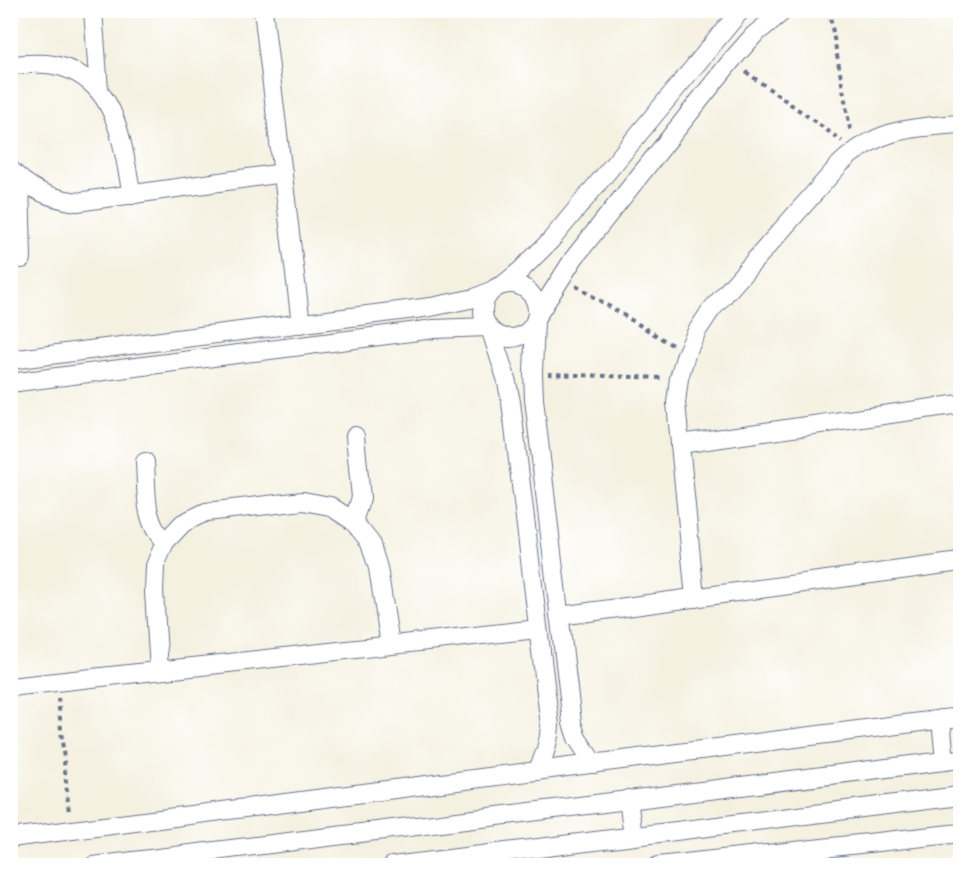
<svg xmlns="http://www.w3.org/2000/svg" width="971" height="876" viewBox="0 0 971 876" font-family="Alegreya,serif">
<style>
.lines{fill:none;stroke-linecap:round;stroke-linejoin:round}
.minor-casing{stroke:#67738c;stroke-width:20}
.path{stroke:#67738c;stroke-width:4;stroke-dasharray:4.5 4.5;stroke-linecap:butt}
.minor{stroke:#fff;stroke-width:18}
</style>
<rect width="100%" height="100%" fill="#fff"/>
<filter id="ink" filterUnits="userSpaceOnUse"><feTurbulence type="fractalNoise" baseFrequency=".0167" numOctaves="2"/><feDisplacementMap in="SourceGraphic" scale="12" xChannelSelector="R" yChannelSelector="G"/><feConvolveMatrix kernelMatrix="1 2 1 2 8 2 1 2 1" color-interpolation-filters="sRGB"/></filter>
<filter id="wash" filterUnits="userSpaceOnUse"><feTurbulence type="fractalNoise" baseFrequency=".008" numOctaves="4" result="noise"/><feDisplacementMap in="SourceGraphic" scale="24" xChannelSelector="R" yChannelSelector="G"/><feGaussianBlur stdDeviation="1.35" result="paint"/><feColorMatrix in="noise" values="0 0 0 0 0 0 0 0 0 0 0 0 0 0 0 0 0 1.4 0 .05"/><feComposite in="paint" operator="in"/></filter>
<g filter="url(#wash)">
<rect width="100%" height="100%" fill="#f5f1e1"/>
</g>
<g filter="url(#ink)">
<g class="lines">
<defs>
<g id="minor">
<polyline points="93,10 99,90"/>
<polyline points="263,10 301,324"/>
<path d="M10,65C27,64 46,62 62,67C119,84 122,146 132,195"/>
<path d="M10,169C29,190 50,198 77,202L283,173"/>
<polyline points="20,180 22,259"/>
<circle cx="510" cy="311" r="27"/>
<polyline points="503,285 520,271 551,240 741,10"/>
<polyline points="537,316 574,258 731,61 754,35 781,13"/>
<polyline points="535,321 533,373 534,399 572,723 577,738 594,764"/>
<path d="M491,331L506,378L511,402L550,726C549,743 545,756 537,771"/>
<polyline points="10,360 431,307 475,298 495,289"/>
<polyline points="10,383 434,329 488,327"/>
<polyline points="680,444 960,404"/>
<path d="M145,462C147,490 143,521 165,542"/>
<polyline points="353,521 361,498 355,436"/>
<path d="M695,598L676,403L679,378L686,354L697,331L711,310L840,164C878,128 911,128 960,124"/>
<polyline points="559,616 960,562"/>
<polyline points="159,670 154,592 155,566 165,542 183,523 206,512 303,501 330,506 353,521 370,542 378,568 390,645"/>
<polyline points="10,687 538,629"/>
<polyline points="941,719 945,761"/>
<polyline points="628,799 633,836"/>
<polyline points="10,838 960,717"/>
<polyline points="93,866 960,759"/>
<polyline points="392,866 960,796"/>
<polyline points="658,866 960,833"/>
</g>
</defs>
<!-- minor casing -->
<use href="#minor" class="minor-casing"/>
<!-- path -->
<g class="path">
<polyline points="829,10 851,134"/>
<polyline points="746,72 842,141"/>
<polyline points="576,286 672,345"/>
<polyline points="548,374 664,378"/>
<polyline points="58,698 69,813"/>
</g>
<!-- minor -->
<use href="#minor" class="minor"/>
</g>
</g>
<!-- margin -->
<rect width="971" height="876" fill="none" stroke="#fff" stroke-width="36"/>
</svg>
